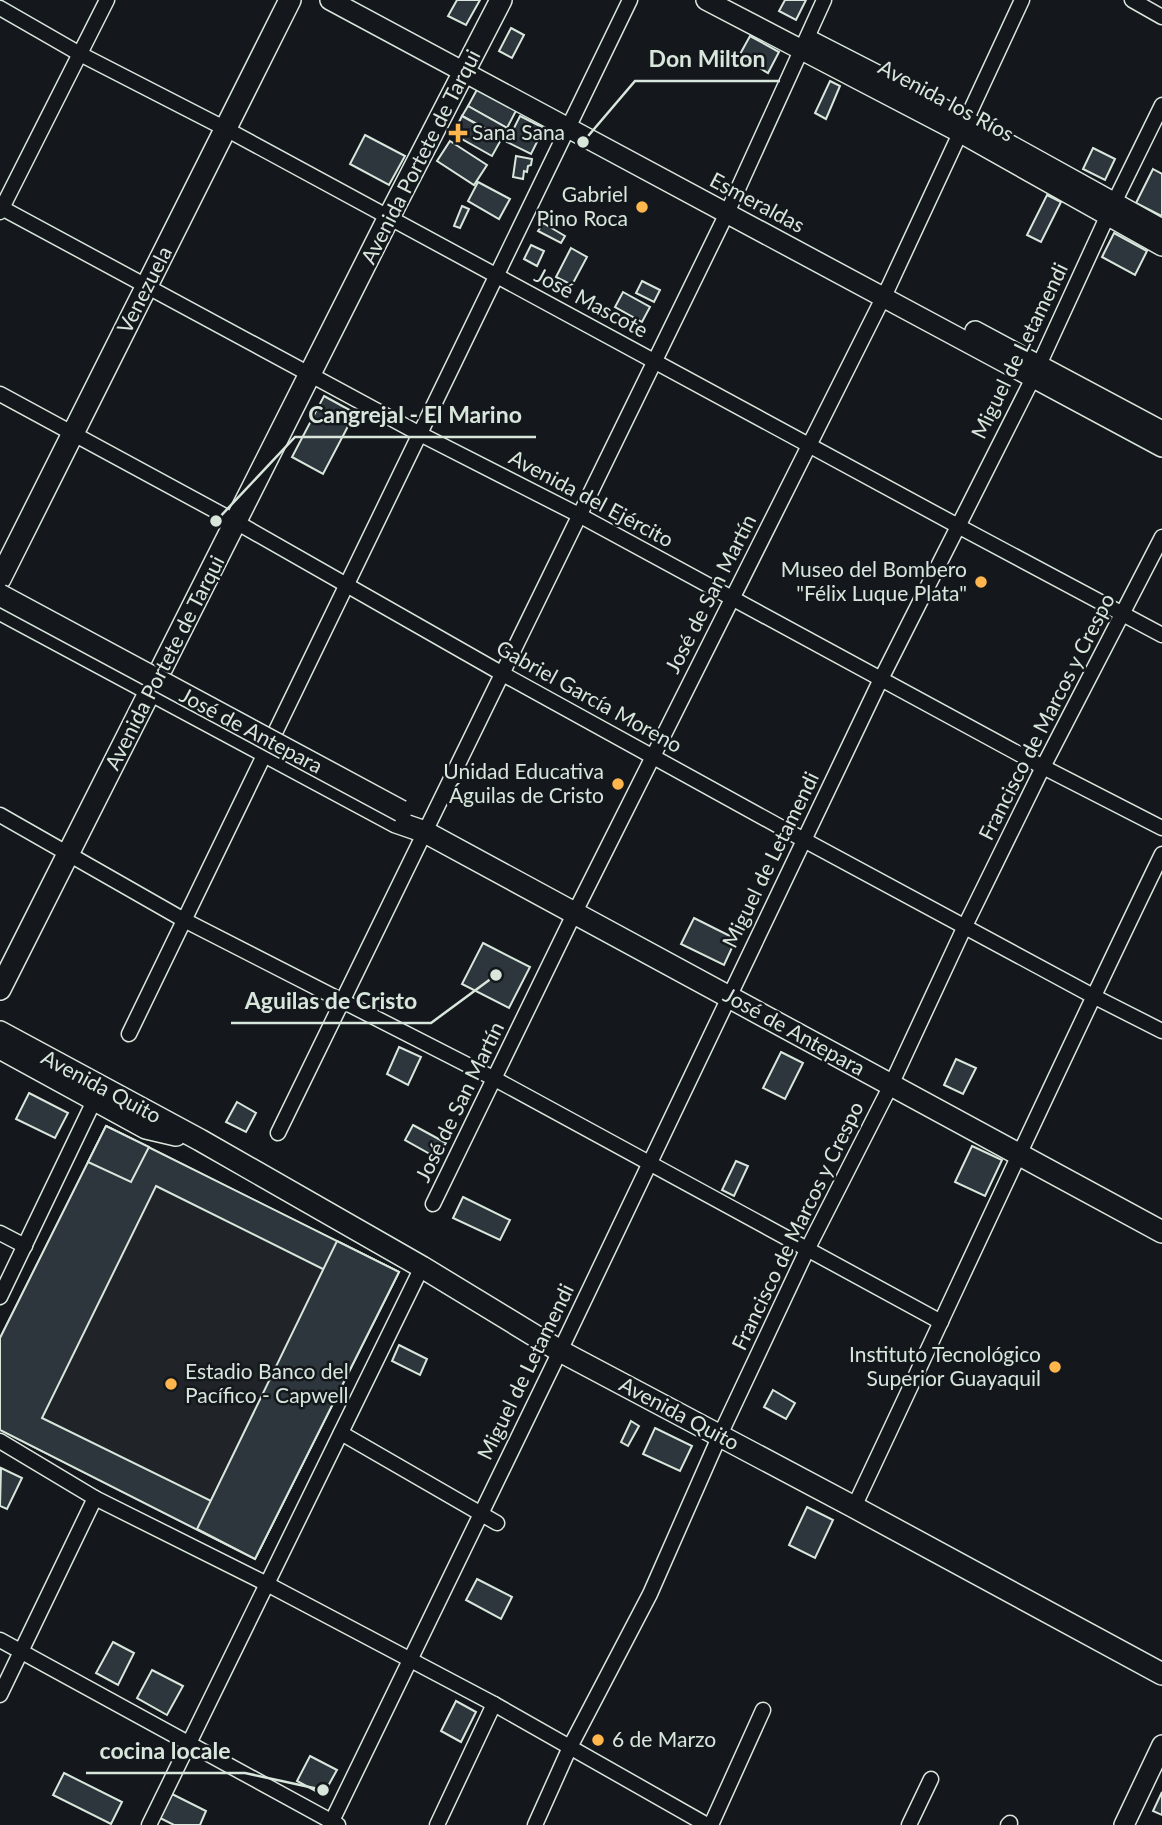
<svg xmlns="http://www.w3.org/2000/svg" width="1162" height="1825" viewBox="0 0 1162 1825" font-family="Lato,sans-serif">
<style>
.green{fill:#202428;stroke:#939e99;stroke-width:2}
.building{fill:#2c363c;stroke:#d8e6dc;stroke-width:2;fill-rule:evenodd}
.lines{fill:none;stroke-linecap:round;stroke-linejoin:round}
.street-casing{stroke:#d8e6dc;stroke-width:17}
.secondary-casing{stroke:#d8e6dc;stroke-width:22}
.primary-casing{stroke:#d8e6dc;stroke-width:24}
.street{stroke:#14181c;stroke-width:14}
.secondary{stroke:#14181c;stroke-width:19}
.primary{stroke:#14181c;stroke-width:21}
.primary-bridge-casing{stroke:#d8e6dc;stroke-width:24;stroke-linecap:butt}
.primary-bridge{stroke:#14181c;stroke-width:21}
.poi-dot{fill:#ffb74d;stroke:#14181c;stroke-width:2.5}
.labels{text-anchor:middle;stroke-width:5;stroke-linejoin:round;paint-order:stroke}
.street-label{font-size:21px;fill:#d8e6dc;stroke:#14181c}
.poi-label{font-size:21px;fill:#d8e6dc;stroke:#14181c;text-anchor:end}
.leader{fill:none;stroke:#d8e6dc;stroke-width:2.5}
.callout-dot{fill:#d8e6dc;stroke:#14181c;stroke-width:2.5}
.callout-label{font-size:23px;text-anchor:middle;font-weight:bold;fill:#d8e6dc;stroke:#14181c;stroke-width:5;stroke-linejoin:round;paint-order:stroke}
</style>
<rect width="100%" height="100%" fill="#14181c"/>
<!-- green -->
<polygon class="green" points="106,1126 399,1272 255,1559 0,1430 0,1338"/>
<!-- building -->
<g class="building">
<polygon points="457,0 480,0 466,25 448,16"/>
<polygon points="785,0 806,0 796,20 779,11"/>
<polygon points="511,28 524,35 512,58 499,51"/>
<polygon points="750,36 779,52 768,73 739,56"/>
<polygon points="830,81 840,86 826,119 815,113"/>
<polygon points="480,84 519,105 507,128 468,106"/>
<polygon points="468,106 507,128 502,138 462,116"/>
<polygon points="462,116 502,138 492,156 453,134"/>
<polygon points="520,116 544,128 531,154 507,142"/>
<polygon points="365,135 405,156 389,185 350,164"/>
<polygon points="450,141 487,165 474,185 437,161"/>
<polygon points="1093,148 1115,159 1105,180 1083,169"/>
<polygon points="516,156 532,159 531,165 528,166 527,172 524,171 523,179 513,177"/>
<polygon points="1153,169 1162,174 1162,216 1136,203"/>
<polygon points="478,182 510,199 499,219 468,201"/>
<polygon points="1047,195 1061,202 1041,242 1027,235"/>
<polygon points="462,206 469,209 460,228 454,226"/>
<polygon points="543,223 565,236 561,243 538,231"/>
<polygon points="1114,233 1147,251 1135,275 1102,257"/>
<polygon points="531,245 544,251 537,266 524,259"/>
<polygon points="571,248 587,257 572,285 556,277"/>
<polygon points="642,281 660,290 654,302 636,293"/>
<polygon points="623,292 650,307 642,322 615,307"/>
<polygon points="324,396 355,413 323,474 292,457"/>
<polygon points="694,918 736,939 724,965 681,944"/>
<polygon points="483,943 530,967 509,1008 462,984"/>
<polygon points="399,1047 421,1057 408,1085 387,1074"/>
<polygon points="781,1052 803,1063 785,1099 763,1088"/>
<polygon points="956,1059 976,1068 963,1094 944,1085"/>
<polygon points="29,1093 68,1113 55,1138 16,1119"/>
<polygon points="237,1102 256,1113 246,1132 226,1122"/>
<polygon points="413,1125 446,1143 437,1158 405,1140"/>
<path d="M106,1126L399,1272L255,1559L0,1430V1338ZM156,1186L325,1270L211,1501L42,1418Z"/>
<polygon points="106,1126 149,1147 131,1182 88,1162"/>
<polygon points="972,1146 1002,1160 985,1196 955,1182"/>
<polygon points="736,1161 748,1166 734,1196 722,1190"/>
<polygon points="463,1197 510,1220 500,1240 453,1218"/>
<polygon points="337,1241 399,1272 255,1559 197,1529"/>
<polygon points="399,1345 427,1359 420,1375 392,1361"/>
<polygon points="773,1390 795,1403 786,1419 764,1407"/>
<polygon points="631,1421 639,1426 628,1446 621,1442"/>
<polygon points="655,1428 692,1446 680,1471 643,1454"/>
<polygon points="1,1468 22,1478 7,1509 0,1506"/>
<polygon points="807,1507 833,1520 815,1558 789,1545"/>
<polygon points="477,1579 512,1597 501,1619 466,1600"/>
<polygon points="113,1642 134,1653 118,1685 96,1673"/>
<polygon points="152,1670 183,1686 167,1715 137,1698"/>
<polygon points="456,1701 476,1712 461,1742 441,1731"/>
<polygon points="310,1756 337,1770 323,1795 297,1781"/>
<polygon points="64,1773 122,1802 111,1824 53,1795"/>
<polygon points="1162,1792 1162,1815 1153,1811"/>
<polygon points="172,1794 206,1811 200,1825 174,1825 160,1818"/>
</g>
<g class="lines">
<defs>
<g id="street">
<polyline points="1132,0 1162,17"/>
<polyline points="0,8 80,54 226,129 958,526 1162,635"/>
<polyline points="0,207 420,434 579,515 1043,767 1162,828"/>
<polyline points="0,212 107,0"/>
<polyline points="0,394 236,522 501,673 804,840 1093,996 1162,1031"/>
<polyline points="0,815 184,920 495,1079 941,1322"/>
<polyline points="129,1034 630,0"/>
<polyline points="278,1133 727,213 824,0"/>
<polyline points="433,1204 575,912 889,286 1022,0"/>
<polyline points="0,1233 25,1246"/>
<polyline points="0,1297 94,1101"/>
<polyline points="341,1433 497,1523"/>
<polyline points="0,1441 95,1498 267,1584 494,1704 707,1825"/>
<path d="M854,1507C957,1289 1057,1070 1162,854"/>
<polyline points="0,1640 338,1825"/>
<polyline points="0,1695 95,1498"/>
<polyline points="149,1825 422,1267"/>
<polyline points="330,1825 560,1351 881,679 1033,378 1107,217 1162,105"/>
<polyline points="437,1825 494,1704"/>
<polyline points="535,1825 570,1747 650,1594 720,1435 807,1250 891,1085 965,926 1043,767 1162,537"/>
<polyline points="711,1825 763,1710"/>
<polyline points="909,1825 931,1779"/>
<polyline points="1008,1825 1010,1823"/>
</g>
<g id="secondary">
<polyline points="330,0 1162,447"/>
<polyline points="706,0 959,132 1162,246"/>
<polyline points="811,41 965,120 1162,229"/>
<polyline points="975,331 1162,431"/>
<polyline points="1124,1825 1162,1745"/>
</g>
<g id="primary">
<polyline points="0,579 290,0"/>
<polyline points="0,609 396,822 425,832 1162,1232"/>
<polyline points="0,989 389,217 501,0"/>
<polyline points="0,1032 200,1140 422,1267 560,1351 854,1507 1162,1674"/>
<polyline points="0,1048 146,1128 176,1135"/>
</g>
</defs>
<!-- street casing -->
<use href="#street" class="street-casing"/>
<!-- secondary casing -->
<use href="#secondary" class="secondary-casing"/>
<!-- primary casing -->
<use href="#primary" class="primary-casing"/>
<!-- street -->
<use href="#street" class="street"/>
<!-- secondary -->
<use href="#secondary" class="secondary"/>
<!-- primary -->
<use href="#primary" class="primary"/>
<defs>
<polyline id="primary-bridge" points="0,595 401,811"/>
</defs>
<!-- primary-bridge casing -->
<use href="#primary-bridge" class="primary-bridge-casing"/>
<!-- primary-bridge -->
<use href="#primary-bridge" class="primary-bridge"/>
</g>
<!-- markers -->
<g class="poi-dot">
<path d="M454.5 122.5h7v7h7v7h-7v7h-7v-7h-7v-7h7z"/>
<circle cx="642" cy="207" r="7"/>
<circle cx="981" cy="582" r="7"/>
<circle cx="618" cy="784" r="7"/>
<circle cx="1055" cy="1367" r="7"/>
<circle cx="171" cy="1384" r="7"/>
<circle cx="598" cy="1740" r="7"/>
</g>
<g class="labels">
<!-- street labels -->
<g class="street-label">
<text transform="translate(946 101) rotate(28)" y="7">Avenida los Ríos</text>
<text transform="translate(421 157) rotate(-63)" y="7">Avenida Portete de Tarqui</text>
<text transform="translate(757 203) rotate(28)" y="7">Esmeraldas</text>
<text transform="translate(145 290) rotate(-63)" y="7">Venezuela</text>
<text transform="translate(591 303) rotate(28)" y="7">José Mascote</text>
<text transform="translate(1020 351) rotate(-64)" y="7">Miguel de Letamendi</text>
<text transform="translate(591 499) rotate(28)" y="7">Avenida del Ejército</text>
<text transform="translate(711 594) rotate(-63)" y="7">José de San Martín</text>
<text transform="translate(165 663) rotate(-63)" y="7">Avenida Portete de Tarqui</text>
<text transform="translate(589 697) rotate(29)" y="7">Gabriel García Moreno</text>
<text transform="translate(1047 717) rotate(-63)" y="7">Francisco de Marcos y Crespo</text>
<text transform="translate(251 731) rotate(28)" y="7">José de Antepara</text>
<text transform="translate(771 860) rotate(-64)" y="7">Miguel de Letamendi</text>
<text transform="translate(794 1032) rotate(29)" y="7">José de Antepara</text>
<text transform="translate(101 1087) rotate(28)" y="7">Avenida Quito</text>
<text transform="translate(460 1102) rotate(-64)" y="7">José de San Martín</text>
<text transform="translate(798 1226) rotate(-64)" y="7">Francisco de Marcos y Crespo</text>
<text transform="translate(526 1372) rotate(-64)" y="7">Miguel de Letamendi</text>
<text transform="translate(679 1414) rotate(28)" y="7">Avenida Quito</text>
</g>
<!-- poi labels -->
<g class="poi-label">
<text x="472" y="140" text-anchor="start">Sana Sana</text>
<text x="628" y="202">Gabriel<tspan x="628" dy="24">Pino Roca</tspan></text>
<text x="967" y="577">Museo del Bombero<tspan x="967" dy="24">"Félix Luque Plata"</tspan></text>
<text x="604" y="779">Unidad Educativa<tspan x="604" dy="24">Águilas de Cristo</tspan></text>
<text x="1041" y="1362">Instituto Tecnológico<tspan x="1041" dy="24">Superior Guayaquil</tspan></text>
<text x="185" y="1379" text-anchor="start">Estadio Banco del<tspan x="185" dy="24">Pacífico - Capwell</tspan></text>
<text x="612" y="1747" text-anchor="start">6 de Marzo</text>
</g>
</g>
<!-- callouts -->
<path class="leader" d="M583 142L635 81H780M216 521L295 437H536M496 975L431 1023H231M323 1790L245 1773H86"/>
<g class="callout-dot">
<circle cx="583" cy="142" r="7"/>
<circle cx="216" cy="521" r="7"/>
<circle cx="496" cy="975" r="7"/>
<circle cx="323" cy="1790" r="7"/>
</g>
<g class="callout-label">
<text x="707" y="67">Don Milton</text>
<text x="415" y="423">Cangrejal - El Marino</text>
<text x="331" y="1009">Aguilas de Cristo</text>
<text x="165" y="1759">cocina locale</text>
</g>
</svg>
